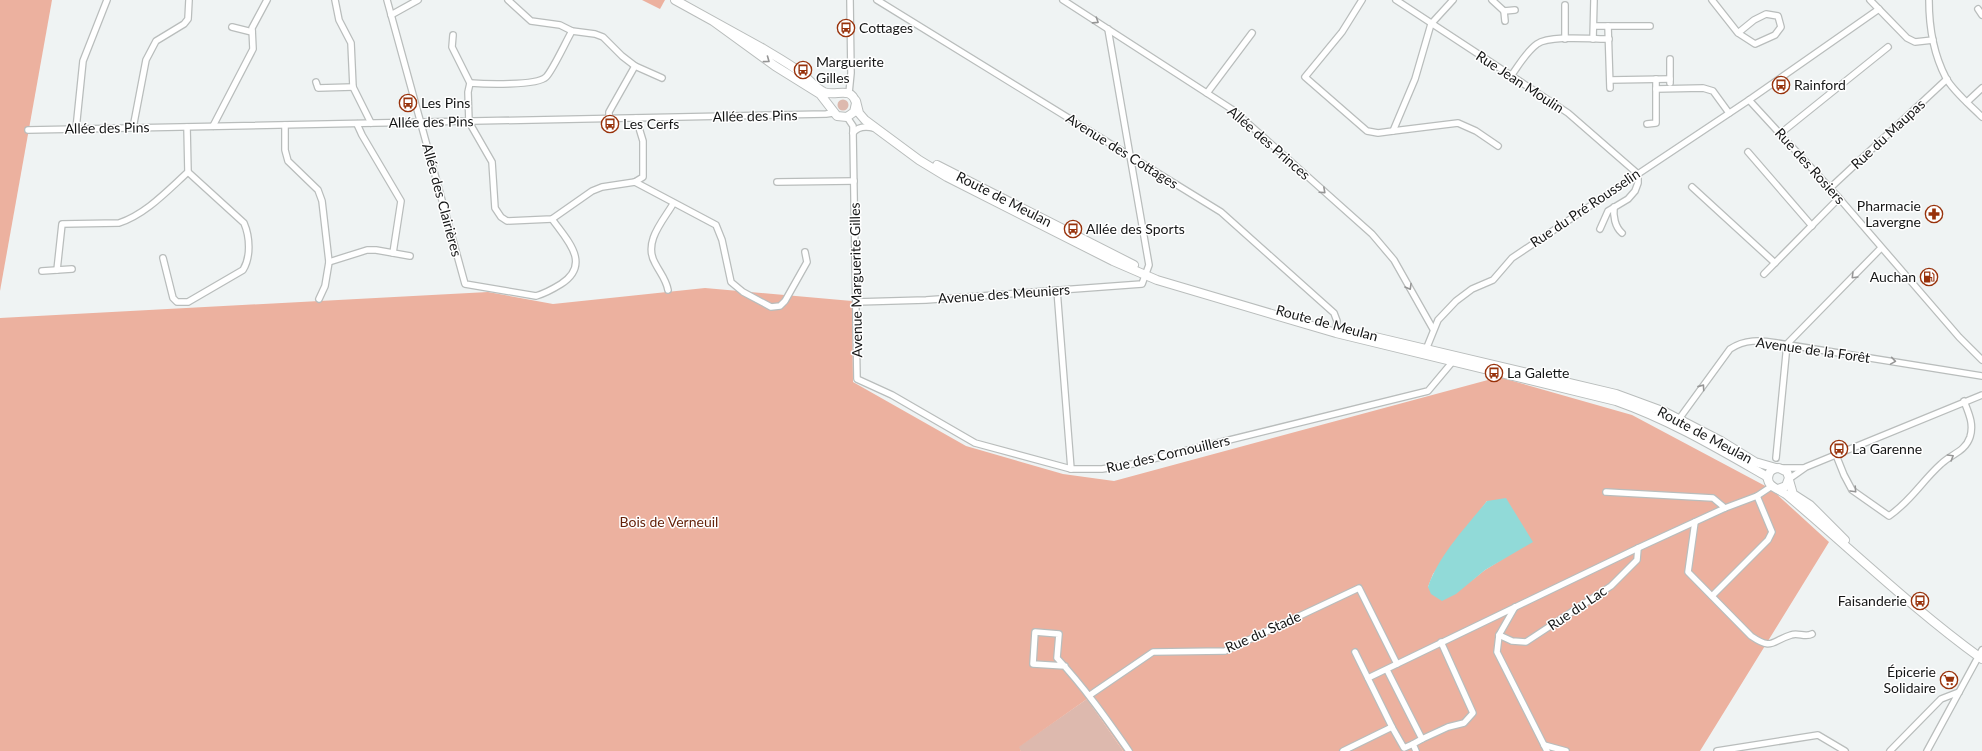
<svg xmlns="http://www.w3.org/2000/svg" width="1982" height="751" viewBox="0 0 1982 751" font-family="Lato,sans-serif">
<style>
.green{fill:#ddb9ae}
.forest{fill:#ecb19f;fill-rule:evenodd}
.water{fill:#91dad8}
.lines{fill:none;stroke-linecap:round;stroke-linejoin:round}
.minor-casing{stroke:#b9bdbc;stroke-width:8}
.secondary-casing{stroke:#b9bdbc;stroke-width:10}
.minor{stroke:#fff;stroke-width:5.5}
.secondary{stroke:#fff;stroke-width:8}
.oneway{stroke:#969696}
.labels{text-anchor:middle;stroke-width:3;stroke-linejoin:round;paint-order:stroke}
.poi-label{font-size:14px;fill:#151616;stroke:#fff;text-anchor:start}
.street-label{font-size:14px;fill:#151616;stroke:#fff}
.park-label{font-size:14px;fill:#65220a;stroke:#fff}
</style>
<rect width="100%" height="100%" fill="#eff3f3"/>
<!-- green -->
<g class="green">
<circle cx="843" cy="105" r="5.5"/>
<polygon points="1087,699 1123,751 1021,751 1018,747"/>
</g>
<!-- forest -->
<g class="forest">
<polygon points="0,0 52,0 0,291"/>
<polygon points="642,0 665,0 660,9"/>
<path d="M705,288L852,301L853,382L966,446L1063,474L1114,481L1499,377L1632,415L1771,489L1829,542L1700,751H1123L1087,699L1019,747L1021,751H0V318L488,292L553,304ZM1487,501L1506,557L1485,570L1471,581L1428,587L1433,574Z"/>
</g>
<!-- water -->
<path class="water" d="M1506,498L1533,542L1485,570L1456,594L1442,601L1431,594L1428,587C1439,555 1466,527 1487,501Z"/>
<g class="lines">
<defs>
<g id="minor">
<polyline points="335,0 339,20 351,43 353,87 371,123"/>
<path d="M387,0L465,284L536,296C546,293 553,289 561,284C592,264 567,240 552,219"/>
<polyline points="508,0 531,21 560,25 572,31 595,34 603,37 622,56 635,66 662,78"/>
<polyline points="877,0 1221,212 1334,313 1337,321 1336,333"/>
<polyline points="1063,0 1233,110 1372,234 1394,260 1433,329"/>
<polyline points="1362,0 1342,32 1305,77 1367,131 1378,133 1393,131 1415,79 1431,24 1453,0"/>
<polyline points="1396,0 1568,113 1638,174 1638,183 1635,191 1628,199 1608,211 1600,229"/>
<polyline points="1492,0 1504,11 1515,10"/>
<polyline points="1712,0 1738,33 1755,44 1775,35 1781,27 1778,16 1766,14 1754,20 1738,33"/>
<polyline points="1870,0 1907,38 1915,42 1933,40"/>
<path d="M1929,0C1929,26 1934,55 1946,78C1953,91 1971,106 1982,117"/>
<polyline points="1978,9 1982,15"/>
<polyline points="1504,11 1505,21"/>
<polyline points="391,15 418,0"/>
<polyline points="1594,26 1650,26"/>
<polyline points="1608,26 1610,88"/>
<polyline points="232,27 252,32"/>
<path d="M572,31C566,41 553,70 546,77C537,86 484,84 470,83L468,92L469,122L492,162L495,208L501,217L507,221L552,219L592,191L602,187L635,182L643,177V141L636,118"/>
<polyline points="453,35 452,47 470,83"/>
<polyline points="1565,39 1565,5"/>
<polyline points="1593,39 1594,0"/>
<polyline points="1670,59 1670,83"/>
<path d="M1511,76C1519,65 1526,52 1537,44C1550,35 1592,39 1609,39"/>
<polyline points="1610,80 1670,79"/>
<polyline points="316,82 318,88 353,87"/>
<polyline points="1656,89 1703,88 1713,91 1729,113"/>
<polyline points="849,93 851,73 850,0"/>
<polyline points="1207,93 1252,33"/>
<polyline points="1749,100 1839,198 1959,337 1982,360"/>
<polyline points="1967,102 1982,88"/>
<polyline points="847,117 853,126 853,133 857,379 892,395 975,443 1071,469 1102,469 1132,464 1428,391 1454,360"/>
<polyline points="609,119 609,112 635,66"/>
<polyline points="357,124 362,135 401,201 393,253"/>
<polyline points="1647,124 1656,123 1656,79"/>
<polyline points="285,125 285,150 288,161 318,190 322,201 329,262 325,286 319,299"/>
<polyline points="213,126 253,49 252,28 267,0"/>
<polyline points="133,128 146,60 156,41 184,24 188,19 189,0"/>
<polyline points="76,129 83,61 107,0"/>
<polyline points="28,130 826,114 833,113"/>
<polyline points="1393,131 1458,123 1476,131 1498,146"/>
<path d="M853,133C858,126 866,126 874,128"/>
<polyline points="1781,133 1888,47"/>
<polyline points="1748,152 1812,226"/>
<polyline points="635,182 716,225 722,240 731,282 743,292 771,307 780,306 785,301 807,262 805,252"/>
<polyline points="777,182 854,181"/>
<polyline points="1692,187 1775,263"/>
<polyline points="1829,189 1947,79"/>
<path d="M1614,207C1613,216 1615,227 1622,233"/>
<path d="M163,258L173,298L177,302H188L243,270C251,257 250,237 244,223L188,172"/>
<polyline points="329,262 367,250 376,250 410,256"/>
<path d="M57,270L62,224L119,223C146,214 167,191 188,172L187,127"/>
<polyline points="42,271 72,269"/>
<polyline points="1764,274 1839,198"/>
<path d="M668,290C666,279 660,273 655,263C643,242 663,221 673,204"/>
<polyline points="1057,290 1071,469"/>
<polyline points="856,302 926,300 1142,284 1149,265 1108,29"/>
<polyline points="1425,352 1438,320 1456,301 1472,289 1493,280 1512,258 1749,100 1879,9"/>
<path d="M1679,419L1730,349C1745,339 1760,340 1777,343L1982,376"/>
<path d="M1836,455L1844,475L1852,490L1889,516C1912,500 1921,482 1941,464C1951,454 1965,452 1970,437C1974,424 1969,414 1964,401"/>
<polyline points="1776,458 1787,344 1881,248"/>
<polyline points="1780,468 1803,468"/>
<polyline points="1789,479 1806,467 1982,395"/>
<polyline points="1606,492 1713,498 1725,508"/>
<path d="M1695,522L1688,572L1751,636C1773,651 1771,641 1791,635C1798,632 1805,638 1812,634"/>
<polyline points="1712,596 1768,540 1772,532 1757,496"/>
<polyline points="1515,607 1499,635 1497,652 1547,751"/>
<polyline points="1499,635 1512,641 1526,642 1611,586 1637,560 1638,548"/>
<path d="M1065,666L1033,664L1035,632L1059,634L1057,658C1084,687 1106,718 1129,751"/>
<polyline points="1387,670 1422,739 1413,744 1416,751"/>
<polyline points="1368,678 1638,548 1725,508 1757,496 1772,486"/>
<polyline points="1090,695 1153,652 1225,651 1359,588 1397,664"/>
<polyline points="1392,727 1404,748 1413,744"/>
<polyline points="1422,739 1448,727 1464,723 1473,713 1441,642"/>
<polyline points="1544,745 1566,751"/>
<polyline points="1343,751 1392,727 1355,652"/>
<polyline points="1717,751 1818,735 1845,751"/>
<polyline points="1890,751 1941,699 1959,692"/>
<polyline points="1927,751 1982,650"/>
</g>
<g id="secondary">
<path d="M675,0L762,48C775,56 788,63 800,72C808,78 815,88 824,92C836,97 851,85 856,103L854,112L847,117L837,116L820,94L775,66L713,21"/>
<path d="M856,101L859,113L865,120L919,160L947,177L1113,261L1157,280L1336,333L1616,401C1670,420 1717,448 1766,476L1768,479"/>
<polyline points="937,165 1134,265"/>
<polyline points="1375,337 1616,394 1665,412 1721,441 1755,462 1776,468"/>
<polyline points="1789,480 1793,494 1810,505 1845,540"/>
<path d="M1778,489L1786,486L1789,478L1787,472L1779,468C1775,468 1770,470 1769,474C1764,487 1780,489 1787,495C1852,550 1913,609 1982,659"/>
</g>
</defs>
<!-- minor casing -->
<use href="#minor" class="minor-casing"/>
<!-- secondary casing -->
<use href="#secondary" class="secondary-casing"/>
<!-- minor -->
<use href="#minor" class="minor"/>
<!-- secondary -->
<use href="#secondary" class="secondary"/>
</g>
<!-- one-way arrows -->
<defs><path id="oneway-chevron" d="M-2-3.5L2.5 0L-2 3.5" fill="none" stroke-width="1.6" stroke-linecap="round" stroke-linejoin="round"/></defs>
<g class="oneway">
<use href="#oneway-chevron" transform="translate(1096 21) rotate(33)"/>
<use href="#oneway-chevron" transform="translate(767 60) rotate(36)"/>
<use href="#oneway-chevron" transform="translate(1323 191) rotate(42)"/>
<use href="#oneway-chevron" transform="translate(1854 276) rotate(135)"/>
<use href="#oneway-chevron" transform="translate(1409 287) rotate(60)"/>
<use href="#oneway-chevron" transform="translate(1893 361) rotate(9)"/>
<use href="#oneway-chevron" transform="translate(1702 387) rotate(-55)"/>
<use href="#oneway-chevron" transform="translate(1951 457) rotate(-31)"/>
<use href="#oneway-chevron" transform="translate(1854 490) rotate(47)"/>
</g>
<!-- icons -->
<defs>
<symbol id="bus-ring" viewBox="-11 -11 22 22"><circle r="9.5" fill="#fff" stroke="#98320b" stroke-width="1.5"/><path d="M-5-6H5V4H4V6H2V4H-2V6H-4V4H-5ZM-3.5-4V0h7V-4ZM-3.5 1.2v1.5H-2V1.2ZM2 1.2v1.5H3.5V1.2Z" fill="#98320b"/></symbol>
<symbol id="pharmacy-ring" viewBox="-11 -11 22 22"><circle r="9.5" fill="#fff" stroke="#98320b" stroke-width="1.5"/><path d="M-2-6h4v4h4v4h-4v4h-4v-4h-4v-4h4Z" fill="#98320b"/></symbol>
<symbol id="fuel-ring" viewBox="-11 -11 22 22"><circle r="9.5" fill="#fff" stroke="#98320b" stroke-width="1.5"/><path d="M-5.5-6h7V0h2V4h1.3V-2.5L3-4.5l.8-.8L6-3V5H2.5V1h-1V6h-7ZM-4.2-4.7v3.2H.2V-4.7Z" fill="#98320b"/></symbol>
<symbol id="supermarket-ring" viewBox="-11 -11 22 22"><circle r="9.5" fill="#fff" stroke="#98320b" stroke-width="1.5"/><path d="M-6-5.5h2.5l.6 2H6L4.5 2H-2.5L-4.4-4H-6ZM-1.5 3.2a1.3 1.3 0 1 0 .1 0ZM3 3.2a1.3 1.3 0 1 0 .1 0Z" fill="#98320b"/></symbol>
</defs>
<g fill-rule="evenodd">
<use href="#bus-ring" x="836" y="18" width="20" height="20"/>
<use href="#bus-ring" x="793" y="60" width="20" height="20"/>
<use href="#bus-ring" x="1771" y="75" width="20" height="20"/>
<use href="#bus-ring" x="398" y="93" width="20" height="20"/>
<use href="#bus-ring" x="600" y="114" width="20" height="20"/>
<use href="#pharmacy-ring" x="1924" y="204" width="20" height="20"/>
<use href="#bus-ring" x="1063" y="219" width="20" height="20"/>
<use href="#fuel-ring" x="1919" y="267" width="20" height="20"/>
<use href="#bus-ring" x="1484" y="363" width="20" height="20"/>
<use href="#bus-ring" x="1829" y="439" width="20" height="20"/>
<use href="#bus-ring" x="1910" y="591" width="20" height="20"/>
<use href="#supermarket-ring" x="1939" y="670" width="20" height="20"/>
</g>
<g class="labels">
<!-- poi labels -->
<g class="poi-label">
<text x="859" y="33">Cottages</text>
<text x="816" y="67">Marguerite<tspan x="816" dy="16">Gilles</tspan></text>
<text x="1794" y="90">Rainford</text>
<text x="421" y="108">Les Pins</text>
<text x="623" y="129">Les Cerfs</text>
<text x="1921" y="211" text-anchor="end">Pharmacie<tspan x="1921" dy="16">Lavergne</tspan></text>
<text x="1086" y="234">Allée des Sports</text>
<text x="1916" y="282" text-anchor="end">Auchan</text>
<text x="1507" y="378">La Galette</text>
<text x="1852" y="454">La Garenne</text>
<text x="1907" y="606" text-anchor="end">Faisanderie</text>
<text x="1936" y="677" text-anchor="end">Épicerie<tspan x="1936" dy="16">Solidaire</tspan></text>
</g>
<!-- street labels -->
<g class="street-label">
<text transform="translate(1520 82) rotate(33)" y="5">Rue Jean Moulin</text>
<text transform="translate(755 116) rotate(-1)" y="5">Allée des Pins</text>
<text transform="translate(431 122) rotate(-1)" y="5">Allée des Pins</text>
<text transform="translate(107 128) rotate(-1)" y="5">Allée des Pins</text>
<text transform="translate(1888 134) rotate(-43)" y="5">Rue du Maupas</text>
<text transform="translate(1269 143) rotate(41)" y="5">Allée des Princes</text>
<text transform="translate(1122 151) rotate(32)" y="5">Avenue des Cottages</text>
<text transform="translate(1810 166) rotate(48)" y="5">Rue des Rosiers</text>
<text transform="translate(1004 199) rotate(27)" y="5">Route de Meulan</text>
<text transform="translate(442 200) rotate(75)" y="5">Allée des Clairières</text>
<text transform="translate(1585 208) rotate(-34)" y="5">Rue du Pré Rousselin</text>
<text transform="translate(856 280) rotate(-91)" y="5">Avenue Marguerite Gilles</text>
<text transform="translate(1004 294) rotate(-4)" y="5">Avenue des Meuniers</text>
<text transform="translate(1327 323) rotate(15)" y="5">Route de Meulan</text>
<text transform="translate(1813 350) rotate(8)" y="5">Avenue de la Forêt</text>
<text transform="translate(1705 435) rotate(28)" y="5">Route de Meulan</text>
<text transform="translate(1168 454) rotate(-13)" y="5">Rue des Cornouillers</text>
<text transform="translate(1577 608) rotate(-34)" y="5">Rue du Lac</text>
<text transform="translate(1263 632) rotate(-24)" y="5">Rue du Stade</text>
</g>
<!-- park labels -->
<g class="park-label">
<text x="669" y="527">Bois de Verneuil</text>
</g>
</g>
</svg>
